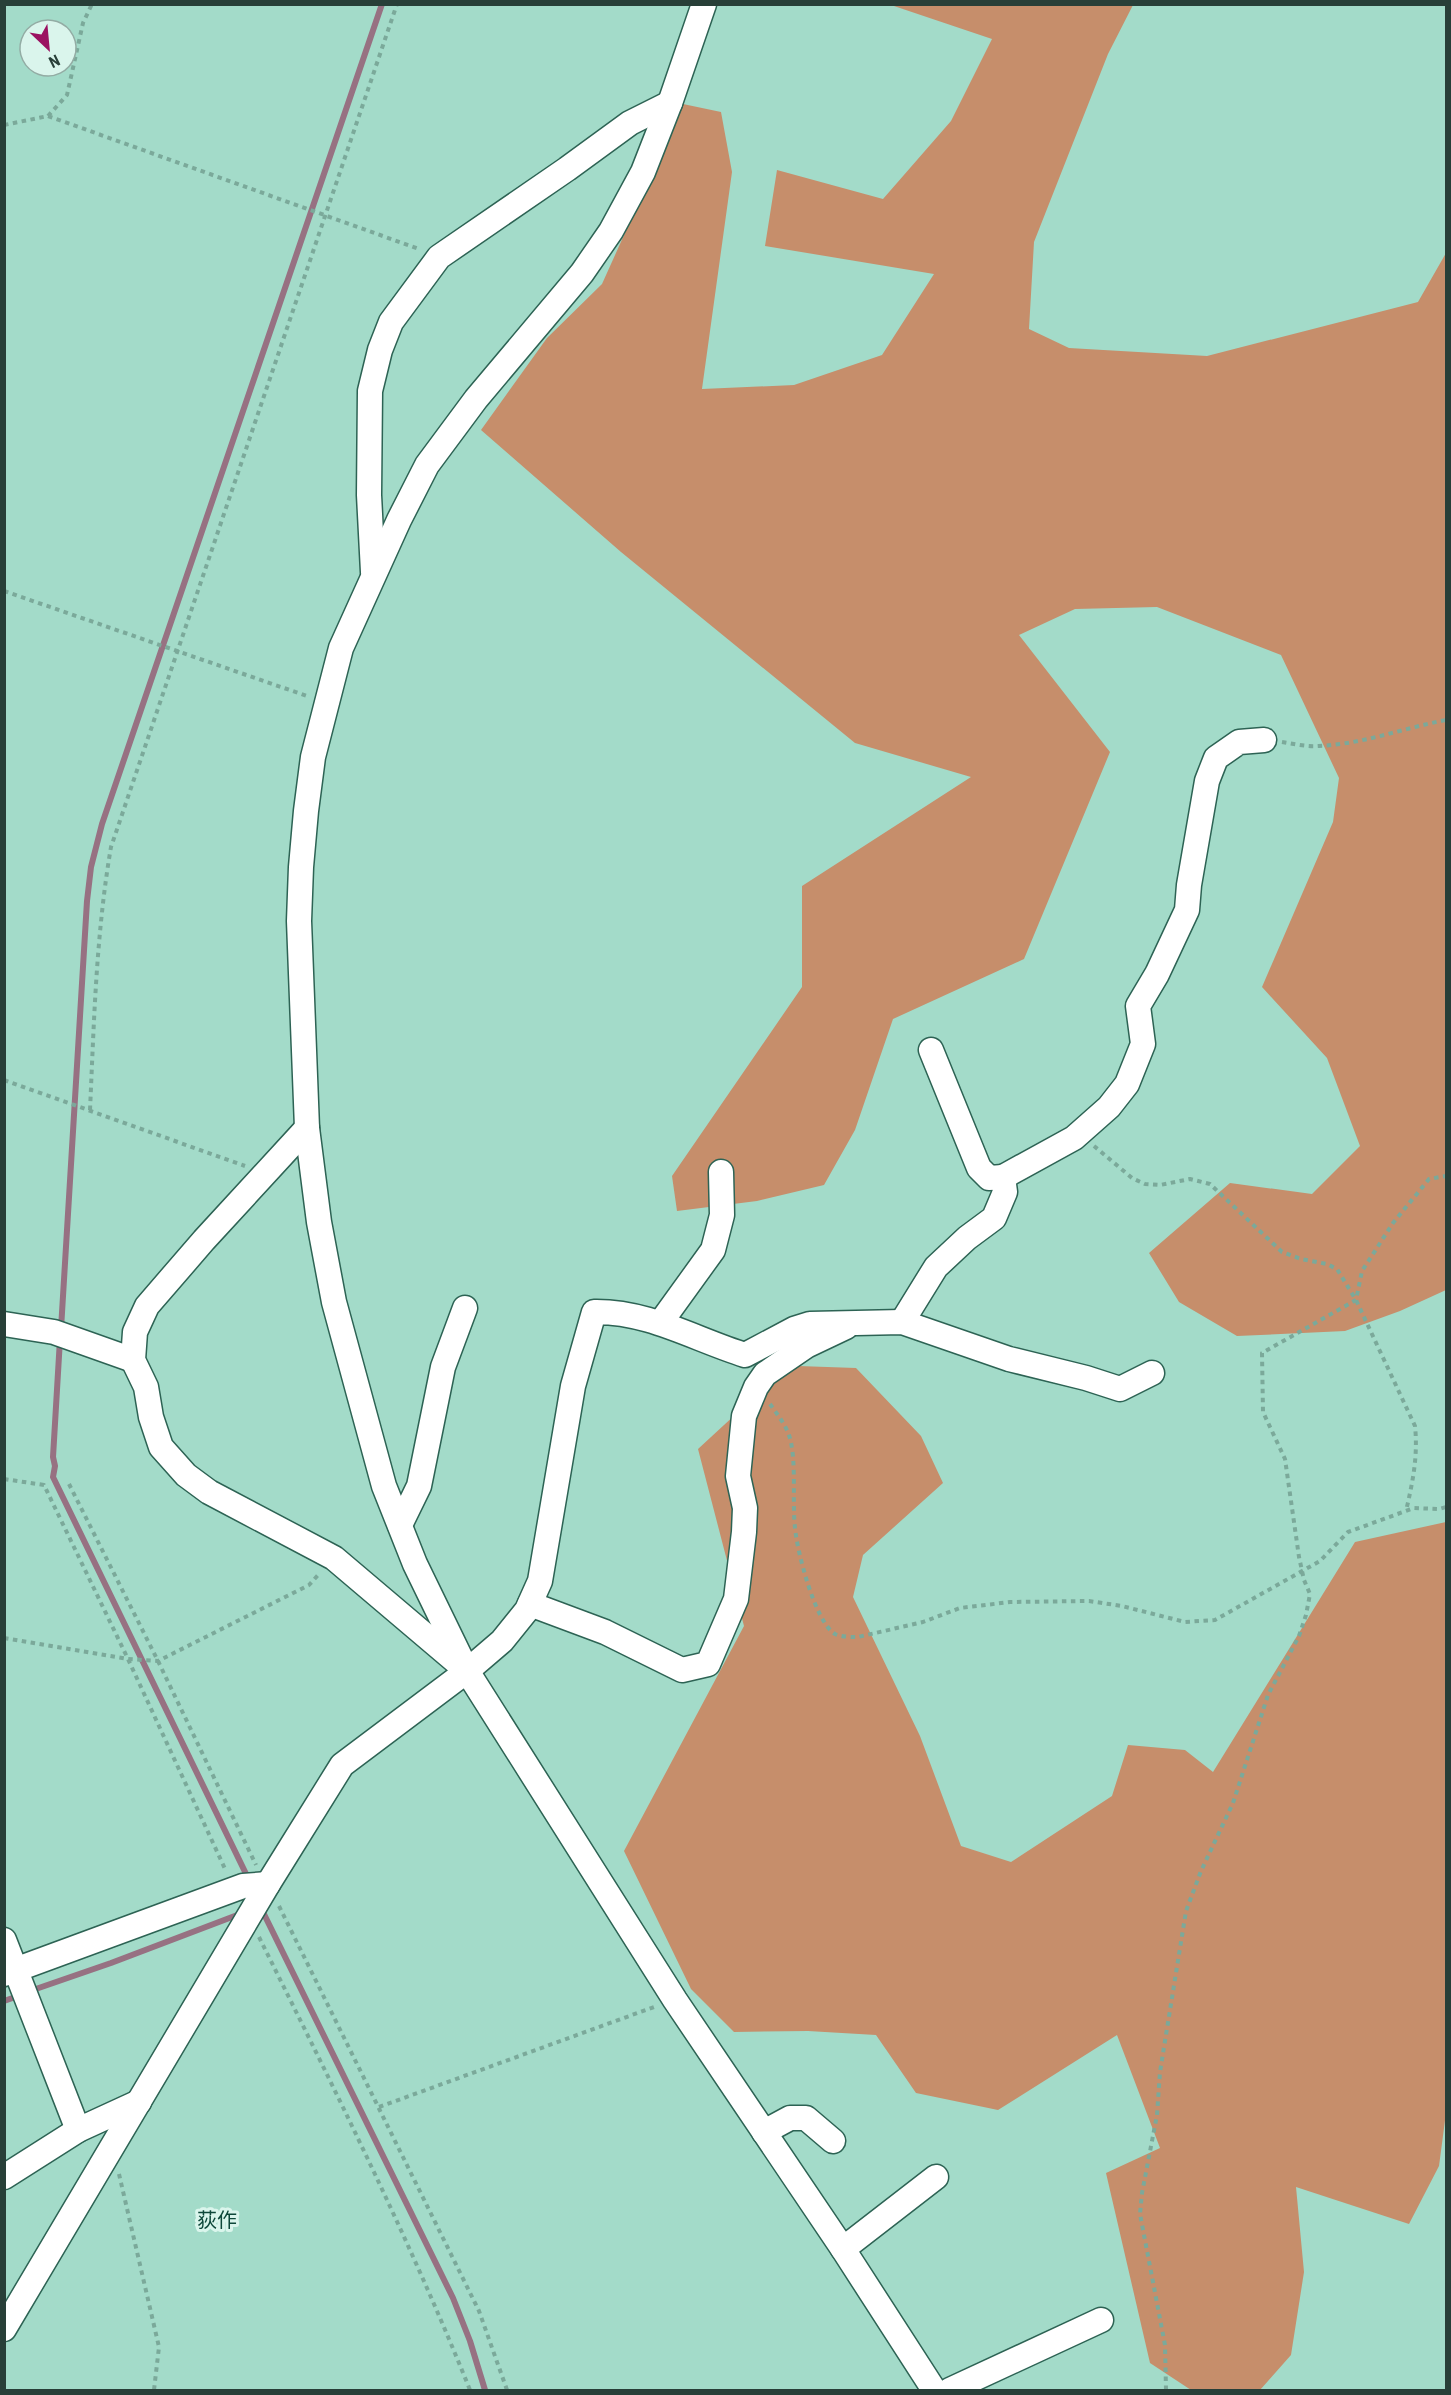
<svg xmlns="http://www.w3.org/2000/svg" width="1451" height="2395" viewBox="0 0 1451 2395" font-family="'Roboto Condensed','Noto Sans JP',sans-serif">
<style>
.green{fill:#c68e6b}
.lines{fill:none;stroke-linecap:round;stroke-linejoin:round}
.stream{stroke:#977182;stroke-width:6}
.minor-casing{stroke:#2d6354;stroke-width:27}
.path{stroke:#7ba99a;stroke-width:4;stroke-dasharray:4.5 4.5;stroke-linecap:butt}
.minor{stroke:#fff;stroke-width:24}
.labels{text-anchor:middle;stroke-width:6;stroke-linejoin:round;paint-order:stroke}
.quarter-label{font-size:20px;fill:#0e483a;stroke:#daf5ec}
</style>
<rect width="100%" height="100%" fill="#a3dbc9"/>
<!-- green -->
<g class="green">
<polygon points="891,5 1133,5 1108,54 1034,242 1029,329 1069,348 1207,356 1418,302 1446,253 1446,1290 1400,1311 1345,1331 1237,1336 1179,1302 1149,1253 1230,1183 1312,1194 1360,1146 1327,1058 1262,987 1333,822 1339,778 1281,655 1157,607 1075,609 1019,635 1110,752 1024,959 893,1019 855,1130 824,1185 757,1201 677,1211 672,1176 802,987 802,886 971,777 855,743 621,552 481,430 547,338 602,284 683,104 721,112 732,172 702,389 794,385 882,355 934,274 765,246 777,170 883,199 951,121 992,39"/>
<polygon points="798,1366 856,1368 921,1436 943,1483 863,1555 853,1597 920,1736 961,1846 1011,1862 1112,1796 1128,1745 1185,1750 1213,1772 1355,1542 1446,1522 1446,2113 1439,2166 1409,2224 1296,2187 1304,2272 1291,2355 1260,2390 1191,2390 1150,2363 1106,2173 1160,2148 1117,2035 998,2110 916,2093 876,2035 808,2031 734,2032 691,1989 624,1851 744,1626 698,1449 750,1401"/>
</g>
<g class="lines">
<!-- stream -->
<g class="stream">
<polyline points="61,1329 87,901 91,867 102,824 382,4"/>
<polyline points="60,1339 53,1457 55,1466 53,1477 249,1880"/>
<polyline points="261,1908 453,2298 470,2341 485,2390"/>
<polyline points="30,1991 111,1963 240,1914"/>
<polyline points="4,2001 21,1995"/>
</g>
<defs>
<g id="minor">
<polyline points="704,4 670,103 643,172 611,231 582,273 476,399 427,465 399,520 341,648 313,757 306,811 301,867 299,921 307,1128 319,1222 334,1302 384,1486 415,1564 467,1671 675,2000 843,2249 934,2390"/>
<polyline points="373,572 369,495 370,391 380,350 391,322 439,257 567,169 630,123 670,103"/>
<polyline points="931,1050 979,1168 989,1178 1003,1177"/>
<polyline points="307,1128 204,1240 147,1306 135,1332 133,1360 146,1387 151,1417 161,1447 186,1475 209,1492 334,1558 459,1664"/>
<polyline points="661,1322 713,1250 722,1215 721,1172"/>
<polyline points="902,1322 936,1267 967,1238 994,1218 1005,1192 1003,1177 1074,1138 1109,1107 1127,1084 1143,1044 1138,1006 1157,974 1187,910 1189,885 1207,781 1216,758 1239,742 1264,740"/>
<polyline points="4,1324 54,1332 133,1360"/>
<polyline points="400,1525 419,1486 443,1367 465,1308"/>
<polyline points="530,1604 605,1632 682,1670 708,1664 736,1599 744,1532 745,1508 738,1476 744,1416 756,1387 765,1374 806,1346 846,1327"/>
<polyline points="4,1940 78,2130"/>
<polyline points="4,1974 243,1886 268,1884"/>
<polyline points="764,2132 790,2118 806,2118 833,2141"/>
<polyline points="4,2177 78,2130 139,2102"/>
<polyline points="843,2249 936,2177"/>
<path d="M4,2329L268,1884L342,1765L467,1671L502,1641L527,1610L540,1581L573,1386L594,1312C648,1311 694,1339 745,1355L794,1329L810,1324L902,1322L1009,1359L1086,1378L1120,1389L1152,1373"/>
<polyline points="950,2390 1101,2320"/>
</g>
</defs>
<!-- minor casing -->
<use href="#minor" class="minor-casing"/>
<!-- path -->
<g class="path">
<polyline points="48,116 67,95 83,23 92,4"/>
<polyline points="4,125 48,116 419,249"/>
<polyline points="4,591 307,696"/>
<path d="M1282,742C1294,744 1307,747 1319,746C1363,744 1404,728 1446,720"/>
<polyline points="4,1080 245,1166"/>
<path d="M90,1110C94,1023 96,934 111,847L397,4"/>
<path d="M1094,1146L1132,1178L1145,1184L1160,1185L1190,1179L1210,1184L1282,1252L1301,1259L1327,1264L1337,1269L1356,1300L1415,1426C1418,1456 1413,1481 1406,1511"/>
<path d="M770,1404C777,1414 785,1424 789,1435C797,1459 792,1501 795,1528C797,1551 815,1622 835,1634C842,1637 851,1637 858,1637L923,1622L960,1608L1010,1602L1089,1601L1122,1606L1185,1622L1215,1620L1320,1561L1348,1532L1414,1508L1439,1509L1446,1507"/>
<polyline points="4,1479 44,1485 128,1659 226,1871"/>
<polyline points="69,1484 158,1661 256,1865"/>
<polyline points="4,1638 128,1659 158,1661 309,1585 319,1574"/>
<polyline points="279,1906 479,2311 507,2390"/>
<path d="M259,1937C333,2086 408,2236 470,2390"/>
<polyline points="379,2107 654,2007"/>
<polyline points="119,2174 159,2347 154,2390"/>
<polyline points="1166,2390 1165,2345 1140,2214 1142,2193 1157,2115 1160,2072 1186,1911 1201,1871 1233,1803 1268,1695 1299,1636 1306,1615 1310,1594 1304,1580 1299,1557 1285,1459 1263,1412 1262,1353 1356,1300 1362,1271 1393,1223 1429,1179 1446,1176"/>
</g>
<!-- minor -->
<use href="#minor" class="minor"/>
</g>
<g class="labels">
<!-- quarter labels -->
<g class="quarter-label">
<text x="217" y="2227">荻作</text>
</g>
</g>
<!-- border -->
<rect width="1451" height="2395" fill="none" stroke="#283f38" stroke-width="12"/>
<!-- north arrow -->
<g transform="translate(48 48) rotate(154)"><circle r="28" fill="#daf5ec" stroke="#93aca4" stroke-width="1.5"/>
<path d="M0-4.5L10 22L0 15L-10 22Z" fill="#9b1161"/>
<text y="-9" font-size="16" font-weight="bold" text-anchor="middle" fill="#283f38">N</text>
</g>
</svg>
